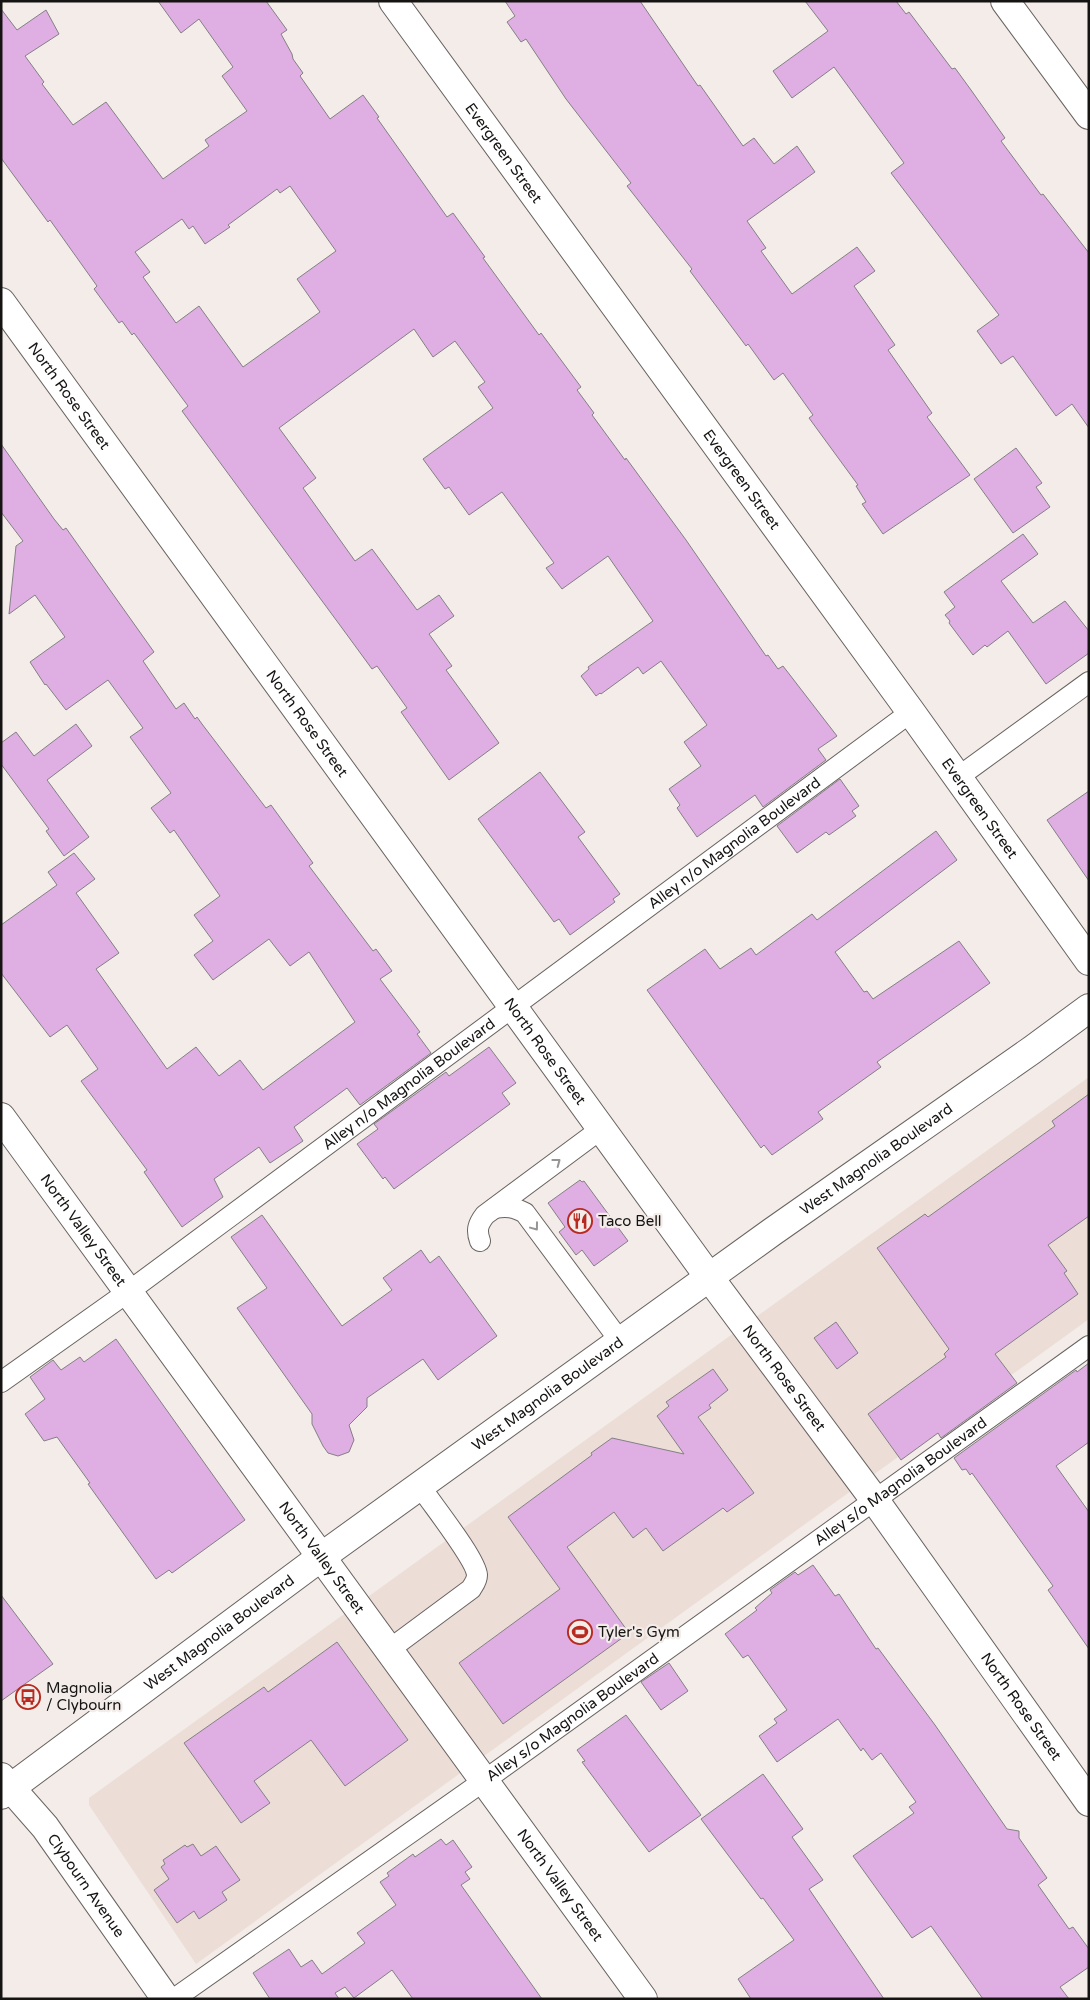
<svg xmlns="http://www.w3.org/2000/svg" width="1090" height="2000" viewBox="0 0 1090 2000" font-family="'Varela Round',sans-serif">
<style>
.built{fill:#ecddd7}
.building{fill:#dfaee3;stroke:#848085;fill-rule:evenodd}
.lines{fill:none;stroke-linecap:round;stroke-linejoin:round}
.service-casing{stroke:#696361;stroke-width:22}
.minor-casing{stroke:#696361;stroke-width:30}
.secondary-casing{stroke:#696361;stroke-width:30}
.service{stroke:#fff;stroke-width:20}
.minor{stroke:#fff;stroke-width:28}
.secondary{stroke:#fff;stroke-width:28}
.oneway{stroke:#969595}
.labels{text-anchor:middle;stroke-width:4.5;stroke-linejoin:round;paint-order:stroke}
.street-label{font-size:15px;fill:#161413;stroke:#f3ece9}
.poi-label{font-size:15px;fill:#161413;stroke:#f3ece9;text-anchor:start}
</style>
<rect width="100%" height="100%" fill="#f3ece9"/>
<!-- built -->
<polygon class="built" points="1089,1077 1089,1319 196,1964 89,1805 89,1798"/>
<!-- building -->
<g class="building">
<path d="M158,1H266L287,30L281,34L292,54L293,59L303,73L300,76L330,119L363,95L379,117L377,118L447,217L453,213L485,257L483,258L539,335L541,333L581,387L577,390L594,413L592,415L625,460L626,458L686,540L766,656L768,655L778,669L783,666L837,736L818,749L826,760L763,807L755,795L697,837L677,808L680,805L669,789L701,766L684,742L707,725L661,661L643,674L638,667L601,694L600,693L596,696L581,676L589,669L588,667L653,621L608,556L562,589L546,568L554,563L502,492L469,515L449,487L445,489L423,459L493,408L478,387L485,382L455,341L433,357L414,329L279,428L316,478L303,488L355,561L372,549L417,610L439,595L454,616L429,634L452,666L446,670L499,743L449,780L401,712L407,708L377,666L372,669L342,628L182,411L188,406L134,333L132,335L122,321L119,323L94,289L97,286L50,220L48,222L1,158V9L17,30L46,10L59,34L25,56L44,82L42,84L73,125L106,102L163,179L209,146L205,140L247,111L222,76L233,67L199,19L181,33ZM290,186L336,251L297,279L320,312L243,367L199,306L176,323L143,277L150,272L135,252L182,219L189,229L193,226L205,244L230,227L228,225L277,189L280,193Z"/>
<polygon points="505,1 640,1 698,86 700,85 743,146 754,138 774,164 797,146 815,172 747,221 766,248 761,251 792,294 857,247 875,271 854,286 895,345 888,350 932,413 927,417 970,475 883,534 862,504 866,502 856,486 858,485 809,418 813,415 783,373 774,380 748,344 746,346 690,271 692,269 627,186 631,183 566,99 526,39 521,42 507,22 515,16"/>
<polygon points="805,1 896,1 906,14 909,12 952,69 955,68 971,90 1005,138 1001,141 1041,195 1043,194 1089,253 1089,428 1072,404 1056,416 1013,356 1001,364 977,331 999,315 891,173 904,163 834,67 792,98 773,71 828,31"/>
<polygon points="1,444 54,519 63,530 66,528 154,652 143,661 176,709 184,703 195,719 197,717 202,724 266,808 271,805 313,863 309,866 373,951 376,949 392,971 380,979 420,1032 417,1034 431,1053 360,1105 347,1088 294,1127 303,1141 270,1163 259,1147 214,1179 223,1197 182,1227 144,1172 147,1170 81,1081 98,1069 67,1025 50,1037 1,973 1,925 57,885 48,872 74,853 95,879 76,893 119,953 96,969 167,1069 196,1047 219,1076 240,1060 263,1090 355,1022 309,952 290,966 269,939 213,980 194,955 213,941 194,915 220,896 174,830 170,833 151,808 171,793 130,737 143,728 108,680 66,710 46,684 45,685 30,662 65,637 35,595 9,614 16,546 23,541 1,512"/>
<polygon points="1016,448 1042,483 1036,487 1050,507 1013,533 974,479"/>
<polygon points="1023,534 1038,554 1001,581 1033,623 1065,601 1089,631 1089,653 1046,684 1008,631 987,647 985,645 973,655 949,623 950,621 945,615 955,607 944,592"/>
<polygon points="76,724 92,746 47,780 89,837 64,856 46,831 49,829 1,764 1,743 16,732 34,756"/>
<polygon points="540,772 585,832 578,837 620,894 613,899 615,902 570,935 559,919 554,922 478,819"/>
<polygon points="840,779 859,806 852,811 856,816 829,835 826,832 797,853 777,826"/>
<polygon points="1089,791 1089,881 1047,820"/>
<polygon points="936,831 957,860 835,952 864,992 867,991 873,999 959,941 990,983 877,1062 881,1067 818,1112 823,1119 772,1155 764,1145 761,1148 647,990 705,949 720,969 751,948 756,955 812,914 817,920"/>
<polygon points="489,1047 516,1083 502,1093 510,1104 394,1189 385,1177 383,1179 357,1144 378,1129 374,1124 446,1072 449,1076"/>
<polygon points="1089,1094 1089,1216 1048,1245 1067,1271 1064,1273 1078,1294 995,1354 1017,1383 941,1438 938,1433 901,1460 868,1414 946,1357 944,1354 949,1349 877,1248 925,1214 928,1217 1055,1126 1052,1121"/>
<polygon points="580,1180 582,1182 584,1181 628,1241 594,1266 582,1250 576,1255 559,1232 565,1227 548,1203"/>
<polygon points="262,1215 342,1326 392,1290 383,1278 421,1250 430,1263 439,1256 497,1336 438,1380 423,1359 367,1398 367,1407 349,1425 354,1440 349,1452 338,1456 328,1453 323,1446 312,1424 312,1414 237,1308 267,1288 231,1237"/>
<polygon points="836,1322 858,1353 837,1369 814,1338"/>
<polygon points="116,1339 245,1520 172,1573 169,1570 156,1579 88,1484 90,1483 57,1437 44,1441 25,1414 45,1399 30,1377 53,1360 61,1370 80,1357 84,1362"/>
<polygon points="1089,1363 1089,1442 1056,1466 1089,1512 1089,1649 1048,1590 1053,1586 972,1473 970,1475 966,1469 962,1470 954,1458 1076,1370 1077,1372"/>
<polygon points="713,1369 728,1390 709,1405 711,1408 698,1417 754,1493 727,1512 723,1508 663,1551 646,1528 633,1538 614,1512 567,1547 629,1633 503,1724 459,1663 560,1589 508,1517 592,1455 591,1453 612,1438 684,1454 657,1416 669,1406 666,1402"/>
<polygon points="813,1565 835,1596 839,1594 876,1649 878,1648 935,1725 1007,1829 1019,1831 1019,1838 1047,1878 1038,1885 1069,1929 1073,1927 1089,1949 1089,1967 1060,1987 1069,1999 983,1999 931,1926 912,1938 853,1856 914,1813 909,1807 916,1802 881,1753 872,1760 863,1748 861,1751 838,1719 777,1762 759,1736 777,1723 774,1719 787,1710 748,1655 743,1658 725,1634 757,1610 755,1608 772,1593 770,1590 795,1572 798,1575"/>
<polygon points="1,1595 53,1664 1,1701"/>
<polygon points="337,1642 408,1740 345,1786 311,1740 254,1781 270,1803 241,1823 184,1743 264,1687 268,1692"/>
<polygon points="669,1663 688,1691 661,1710 641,1682"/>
<polygon points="626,1715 701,1815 649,1852 582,1762 585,1761 577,1750"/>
<polygon points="763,1774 803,1829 792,1837 823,1880 809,1889 884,1999 751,1999 738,1979 794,1940 763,1898 761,1899 701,1819"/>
<polygon points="441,1839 446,1845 453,1840 472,1867 465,1872 470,1879 461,1885 542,1999 413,1999 392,1970 354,1998 345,1987 335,1993 339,1999 270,1999 253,1973 289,1949 301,1967 312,1960 322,1974 365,1943 357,1933 396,1905 380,1882 389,1876 387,1873 413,1854 415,1857"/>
<polygon points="193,1844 201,1856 216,1846 240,1880 222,1892 227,1900 199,1919 194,1911 177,1923 154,1890 169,1879 161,1867 165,1864 163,1860 185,1845 187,1847"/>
</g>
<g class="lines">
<defs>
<g id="service">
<polyline points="957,778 1089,682"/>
<path d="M495,1208C507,1206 514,1207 525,1213L620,1341"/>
<path d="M480,1241C476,1230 478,1224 485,1215L601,1129"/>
<path id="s1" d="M1,1382L128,1292L911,712"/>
<path d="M390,1649L471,1589C474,1584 477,1581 477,1575C476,1559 431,1503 420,1486"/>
<path id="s2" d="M174,1999L485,1780L1089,1346"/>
</g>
<g id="minor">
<path id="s3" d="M393,1L911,712L1089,961"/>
<polyline points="1005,1 1089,115"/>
<path id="s4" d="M1,302L709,1277L874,1499L1089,1802"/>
<path id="s5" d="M1,1117L643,1999"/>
<path id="s6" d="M1,1777L45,1827L166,1999"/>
</g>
<g id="secondary">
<path id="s7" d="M1,1795L321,1557L772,1232L1032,1050L1089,1008"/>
</g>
</defs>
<!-- service casing -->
<use href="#service" class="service-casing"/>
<!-- minor casing -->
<use href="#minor" class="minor-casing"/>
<!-- secondary casing -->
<use href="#secondary" class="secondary-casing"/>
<!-- service -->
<use href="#service" class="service"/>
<!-- minor -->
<use href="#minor" class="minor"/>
<!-- secondary -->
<use href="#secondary" class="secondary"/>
</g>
<!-- one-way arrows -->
<defs><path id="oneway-chevron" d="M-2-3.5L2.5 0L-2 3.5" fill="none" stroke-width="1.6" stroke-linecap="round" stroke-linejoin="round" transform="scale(1.25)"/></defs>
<g class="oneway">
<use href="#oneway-chevron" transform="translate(557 1162) rotate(-37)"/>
<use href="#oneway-chevron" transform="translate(535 1227) rotate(53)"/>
</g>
<!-- icons -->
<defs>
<symbol id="restaurant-ring" viewBox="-11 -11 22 22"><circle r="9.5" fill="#f3ece9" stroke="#b8291f" stroke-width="1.5"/><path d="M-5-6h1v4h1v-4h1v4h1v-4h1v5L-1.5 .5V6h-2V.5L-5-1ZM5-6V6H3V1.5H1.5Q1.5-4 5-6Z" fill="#b8291f"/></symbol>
<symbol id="stadium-ring" viewBox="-11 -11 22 22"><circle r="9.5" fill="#f3ece9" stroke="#b8291f" stroke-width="1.5"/><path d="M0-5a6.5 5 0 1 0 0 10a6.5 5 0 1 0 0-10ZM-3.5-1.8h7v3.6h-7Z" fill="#b8291f"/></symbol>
<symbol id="bus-ring" viewBox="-11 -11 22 22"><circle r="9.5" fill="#f3ece9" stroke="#b8291f" stroke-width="1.5"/><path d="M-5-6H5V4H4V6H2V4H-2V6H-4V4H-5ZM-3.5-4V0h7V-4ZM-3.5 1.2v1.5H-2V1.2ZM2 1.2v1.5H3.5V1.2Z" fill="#b8291f"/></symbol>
</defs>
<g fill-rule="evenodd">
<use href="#restaurant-ring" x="566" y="1207" width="28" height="28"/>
<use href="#stadium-ring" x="566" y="1618" width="28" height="28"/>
<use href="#bus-ring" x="14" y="1683" width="28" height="28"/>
</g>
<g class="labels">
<!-- street labels -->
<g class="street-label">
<text dy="5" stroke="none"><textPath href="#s3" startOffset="188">Evergreen Street</textPath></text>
<text dy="5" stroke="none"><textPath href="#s4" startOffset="116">North Rose Street</textPath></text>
<text dy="5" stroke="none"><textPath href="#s3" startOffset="592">Evergreen Street</textPath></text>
<text dy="5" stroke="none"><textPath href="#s4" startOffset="521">North Rose Street</textPath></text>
<text dy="5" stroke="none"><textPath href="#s3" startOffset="998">Evergreen Street</textPath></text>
<text dy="5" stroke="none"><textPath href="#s1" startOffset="910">Alley n/o Magnolia Boulevard</textPath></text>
<text dy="5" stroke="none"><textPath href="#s4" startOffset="926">North Rose Street</textPath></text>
<text dy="5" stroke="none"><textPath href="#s1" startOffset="505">Alley n/o Magnolia Boulevard</textPath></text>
<text dy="5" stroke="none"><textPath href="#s7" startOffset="1082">West Magnolia Boulevard</textPath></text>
<text dy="5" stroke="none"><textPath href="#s5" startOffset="140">North Valley Street</textPath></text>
<text dy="5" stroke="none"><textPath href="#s4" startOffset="1331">North Rose Street</textPath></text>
<text dy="5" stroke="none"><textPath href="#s7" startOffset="678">West Magnolia Boulevard</textPath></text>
<text dy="5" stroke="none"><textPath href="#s2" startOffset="892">Alley s/o Magnolia Boulevard</textPath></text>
<text dy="5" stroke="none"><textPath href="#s5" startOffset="545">North Valley Street</textPath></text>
<text dy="5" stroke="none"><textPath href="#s7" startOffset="272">West Magnolia Boulevard</textPath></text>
<text dy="5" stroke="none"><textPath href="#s4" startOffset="1736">North Rose Street</textPath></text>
<text dy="5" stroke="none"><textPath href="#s2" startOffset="488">Alley s/o Magnolia Boulevard</textPath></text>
<text dy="5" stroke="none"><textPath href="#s5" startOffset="950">North Valley Street</textPath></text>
<text dy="5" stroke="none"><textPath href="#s6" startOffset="138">Clybourn Avenue</textPath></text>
</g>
<!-- poi labels -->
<g class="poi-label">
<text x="598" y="1226">Taco Bell</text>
<text x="598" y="1637">Tyler's Gym</text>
<text x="46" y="1693">Magnolia<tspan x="46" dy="17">/ Clybourn</tspan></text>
</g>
</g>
<!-- border -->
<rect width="1090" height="2000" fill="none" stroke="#161413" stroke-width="5"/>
</svg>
